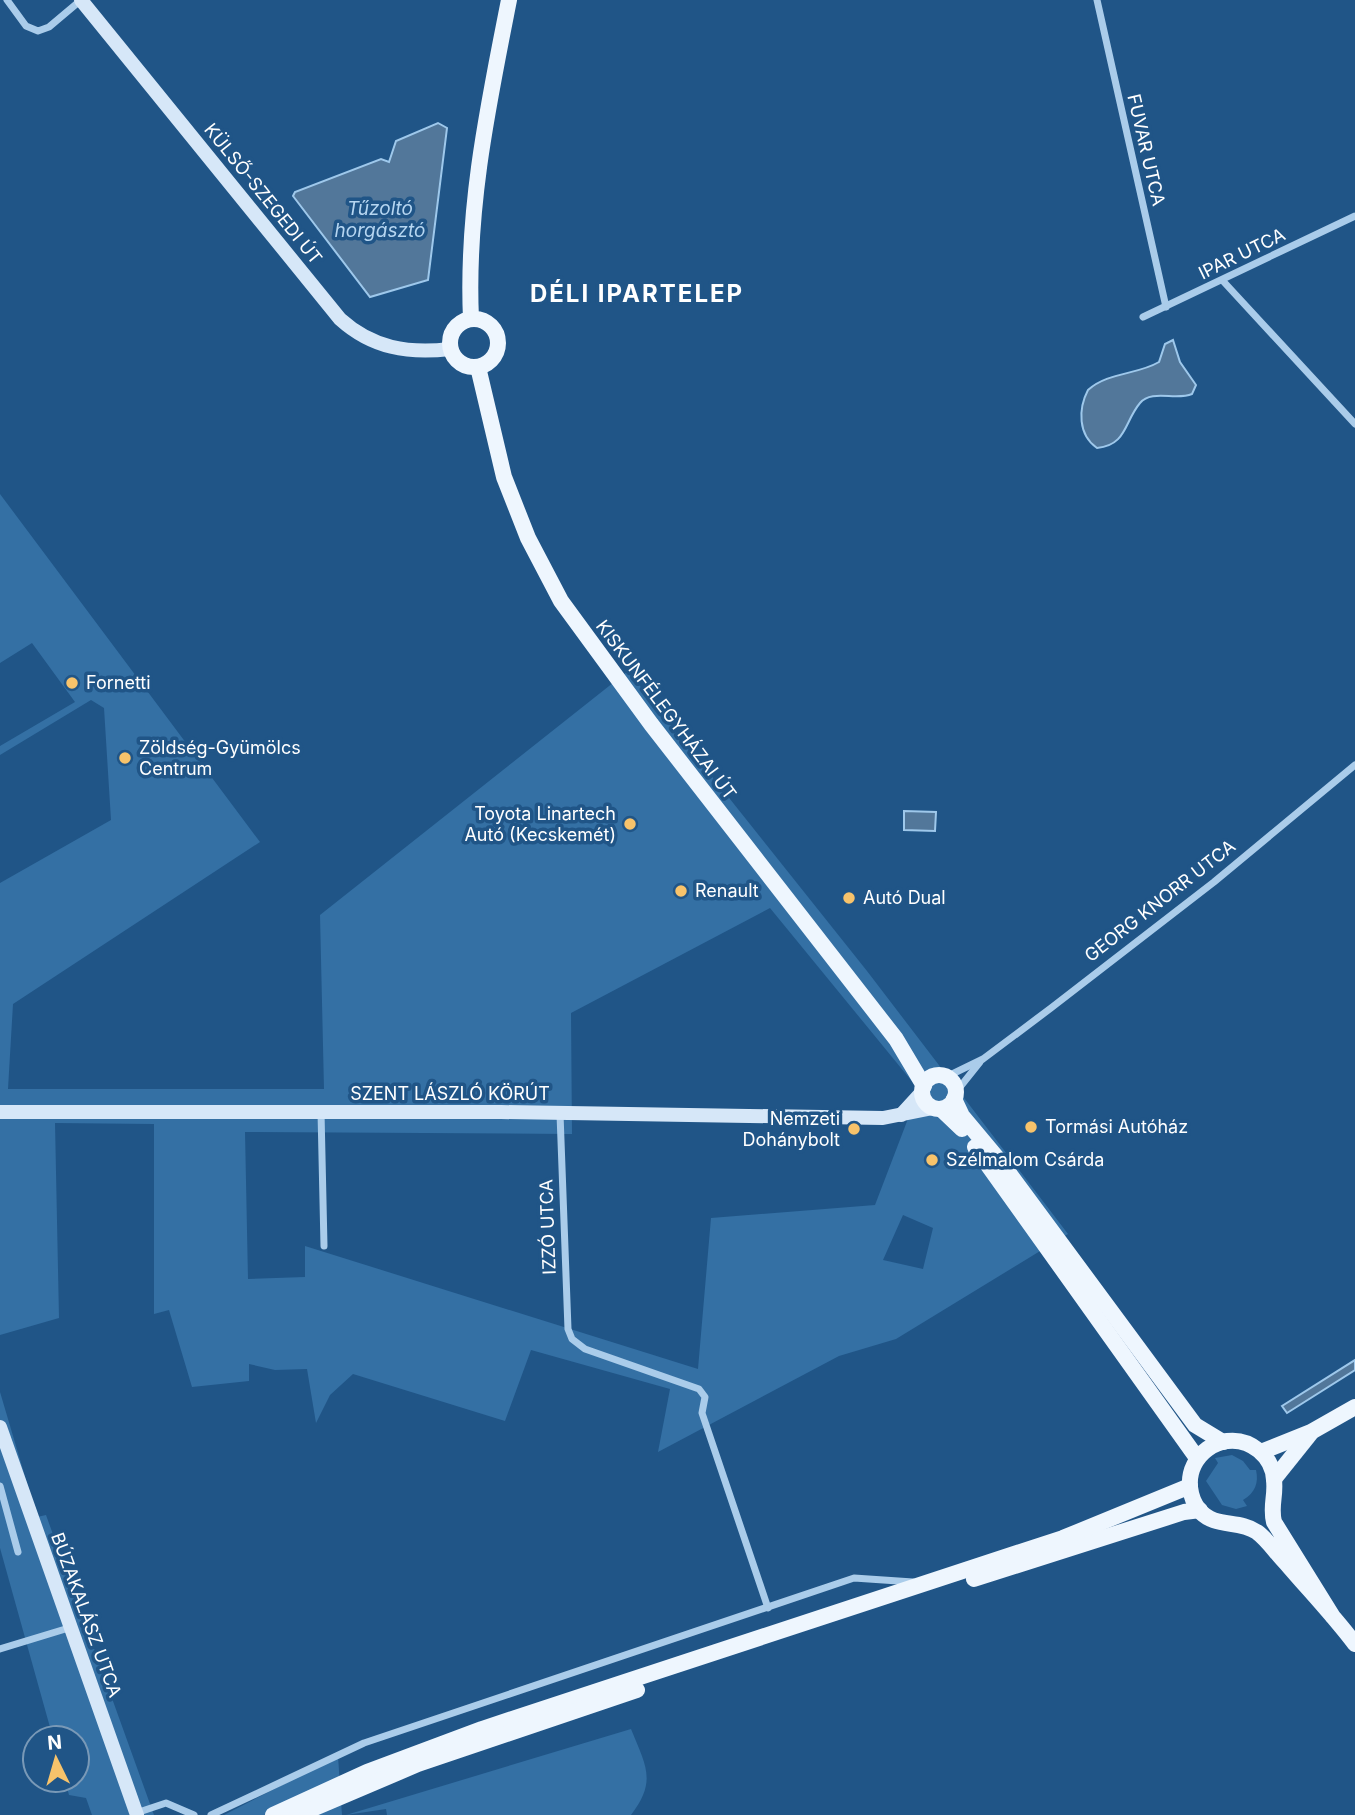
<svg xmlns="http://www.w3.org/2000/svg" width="1355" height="1815" viewBox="0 0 1355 1815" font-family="Inter,sans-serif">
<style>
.green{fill:#3470a4;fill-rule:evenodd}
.water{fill:#52779a;stroke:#9ec8eb;stroke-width:2}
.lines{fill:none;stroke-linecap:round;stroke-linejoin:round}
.street{stroke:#aaccea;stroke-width:7}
.secondary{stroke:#d6e7f8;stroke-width:14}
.primary{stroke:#eef6fe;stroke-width:16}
.poi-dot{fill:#f7c36b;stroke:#205587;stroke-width:2.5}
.labels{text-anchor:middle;stroke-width:7;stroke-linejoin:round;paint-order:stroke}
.street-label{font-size:18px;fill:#fff;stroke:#205587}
.poi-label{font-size:18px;fill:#fff;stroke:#205587;text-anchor:start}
.water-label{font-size:19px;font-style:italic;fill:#b6d6f1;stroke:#205587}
.district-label{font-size:24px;font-weight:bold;letter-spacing:2px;fill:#fff;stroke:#205587}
</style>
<rect width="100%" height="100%" fill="#205587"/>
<!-- green -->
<g class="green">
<path d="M0,494L260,842L13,1004L8,1089H324L320,915L628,671L867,971L1068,1234L896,1339L839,1356L658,1452L670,1389L531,1350L505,1421L353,1374L330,1395L316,1423L307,1369L275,1370L249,1364V1381L192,1387L169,1310L154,1314V1124L55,1123L59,1318L0,1335V883L111,820L104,708L91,700L0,755V746L75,702L32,643L0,663ZM770,908L919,1090L875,1205L711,1218L698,1369L305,1246V1277L248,1279L245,1132L572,1134L571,1013ZM903,1215L933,1228L923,1269L883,1260Z"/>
<polygon points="0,1392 37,1517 46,1515 154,1815 92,1815 86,1798 69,1795 65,1780 77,1780 77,1738 53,1738 0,1548"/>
<path d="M1232,1455L1243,1461L1250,1470H1256C1259,1483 1255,1493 1243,1500L1247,1506L1236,1509L1222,1505L1206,1481L1218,1463L1215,1458Z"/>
<path d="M631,1729C646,1766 657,1781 631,1815H387L386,1809L346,1815Z"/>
<polygon points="338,1756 342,1815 224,1815"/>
</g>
<!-- water -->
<g class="water">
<polygon points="438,123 447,128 428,280 370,297 293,196 295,192 381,159 389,162 396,141"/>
<path d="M1173,340L1180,362L1196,385L1192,394C1176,401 1152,389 1140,403C1124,422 1127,445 1097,448C1078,435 1078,409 1088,390C1108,372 1137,375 1159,362L1165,344Z"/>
<polygon points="904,811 936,812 935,831 904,830"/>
<polygon points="1355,1360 1355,1370 1287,1413 1282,1406"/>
</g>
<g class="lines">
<!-- street -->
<g class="street">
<polyline points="7,0 26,26 38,31 49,27 81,0"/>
<polyline points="1097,0 1166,307"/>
<polyline points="1223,281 1355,424"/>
<polyline points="1143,317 1355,216"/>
<polyline points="946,1077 983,1059 1051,1008 1214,882 1355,765"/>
<polyline points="956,1092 980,1062"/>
<polyline points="321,1112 324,1246"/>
<polyline points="560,1114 568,1329 572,1339 585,1349 699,1389 705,1397 702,1413 768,1608"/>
<polyline points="0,1486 18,1552"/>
<polyline points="0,1649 72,1627"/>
<polyline points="136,1813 166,1803 194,1815"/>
<polyline points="211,1815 364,1743 854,1578 913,1582"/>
</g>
<!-- secondary -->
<g class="secondary">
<path d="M81,0L340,319C372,348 408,354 450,349"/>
<polyline points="0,1112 501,1112 883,1118 933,1108"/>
<polyline points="901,1115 922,1092"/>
<polyline points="0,1427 137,1815"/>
</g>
<!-- primary -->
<g class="primary">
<circle cx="474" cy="343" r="24"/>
<path d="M471,319C466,210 488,106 509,0"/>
<polyline points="478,367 504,477 528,538 561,601 651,724 896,1039 924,1086"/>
<circle cx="939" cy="1092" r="17"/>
<polyline points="954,1099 962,1116 1003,1165 1195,1425 1223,1442"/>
<polyline points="941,1109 962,1129"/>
<polyline points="975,1147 1197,1458"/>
<polyline points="1261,1452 1311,1432 1355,1407"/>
<polyline points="1274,1479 1310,1434"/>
<polyline points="974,1579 1184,1512 1200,1510"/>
<path d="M1333,1617L1274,1522C1270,1506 1276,1496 1274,1480C1273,1457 1251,1438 1227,1441C1213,1443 1200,1452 1194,1465C1187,1479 1189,1497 1199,1510C1215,1529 1238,1519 1257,1532C1268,1540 1276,1553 1286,1563C1309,1590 1334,1616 1355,1644"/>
<polyline points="273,1815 367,1772 482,1729 1063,1538 1190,1486"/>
<polyline points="298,1815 418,1764 637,1690"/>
</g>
</g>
<!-- markers -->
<g class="poi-dot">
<circle cx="72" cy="683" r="7"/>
<circle cx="125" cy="758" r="7"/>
<circle cx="630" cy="824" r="7"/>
<circle cx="681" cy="891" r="7"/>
<circle cx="849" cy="898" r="7"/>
<circle cx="1031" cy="1127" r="7"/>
<circle cx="854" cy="1129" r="7"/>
<circle cx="932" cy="1160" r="7"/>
</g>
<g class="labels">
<!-- street labels -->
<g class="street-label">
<text transform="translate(1146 150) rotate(77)" y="6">FUVAR UTCA</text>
<text transform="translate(263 194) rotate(51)" y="6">KÜLSŐ-SZEGEDI ÚT</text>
<text transform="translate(1242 254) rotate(-26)" y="6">IPAR UTCA</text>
<text transform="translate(666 710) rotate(53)" y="6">KISKUNFÉLEGYHÁZAI ÚT</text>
<text transform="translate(1160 901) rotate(-38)" y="6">GEORG KNORR UTCA</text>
<text x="450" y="1100">SZENT LÁSZLÓ KÖRÚT</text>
<text transform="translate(548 1227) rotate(-92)" y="6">IZZÓ UTCA</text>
<text transform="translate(86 1615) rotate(70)" y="6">BÚZAKALÁSZ UTCA</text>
</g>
<!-- poi labels -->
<g class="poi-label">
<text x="86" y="689">Fornetti</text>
<text x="139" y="754">Zöldség-Gyümölcs<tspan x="139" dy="21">Centrum</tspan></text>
<text x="616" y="820" text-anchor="end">Toyota Linartech<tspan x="616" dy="21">Autó (Kecskemét)</tspan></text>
<text x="695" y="897">Renault</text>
<text x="863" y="904">Autó Dual</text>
<text x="840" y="1125" text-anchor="end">Nemzeti<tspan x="840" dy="21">Dohánybolt</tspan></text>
<text x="1045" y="1133">Tormási Autóház</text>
<text x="946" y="1166">Szélmalom Csárda</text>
</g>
<!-- water labels -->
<g class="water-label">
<text x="380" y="215">Tűzoltó<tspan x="380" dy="22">horgásztó</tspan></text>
</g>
<!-- district labels -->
<g class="district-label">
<text x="637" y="302">DÉLI IPARTELEP</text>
</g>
</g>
<!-- north arrow -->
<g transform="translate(56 1759) rotate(355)"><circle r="33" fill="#205587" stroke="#7999b7" stroke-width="2"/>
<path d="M0-5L12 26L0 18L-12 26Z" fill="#f7c36b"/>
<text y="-10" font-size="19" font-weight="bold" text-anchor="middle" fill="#ffffff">N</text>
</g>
</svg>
